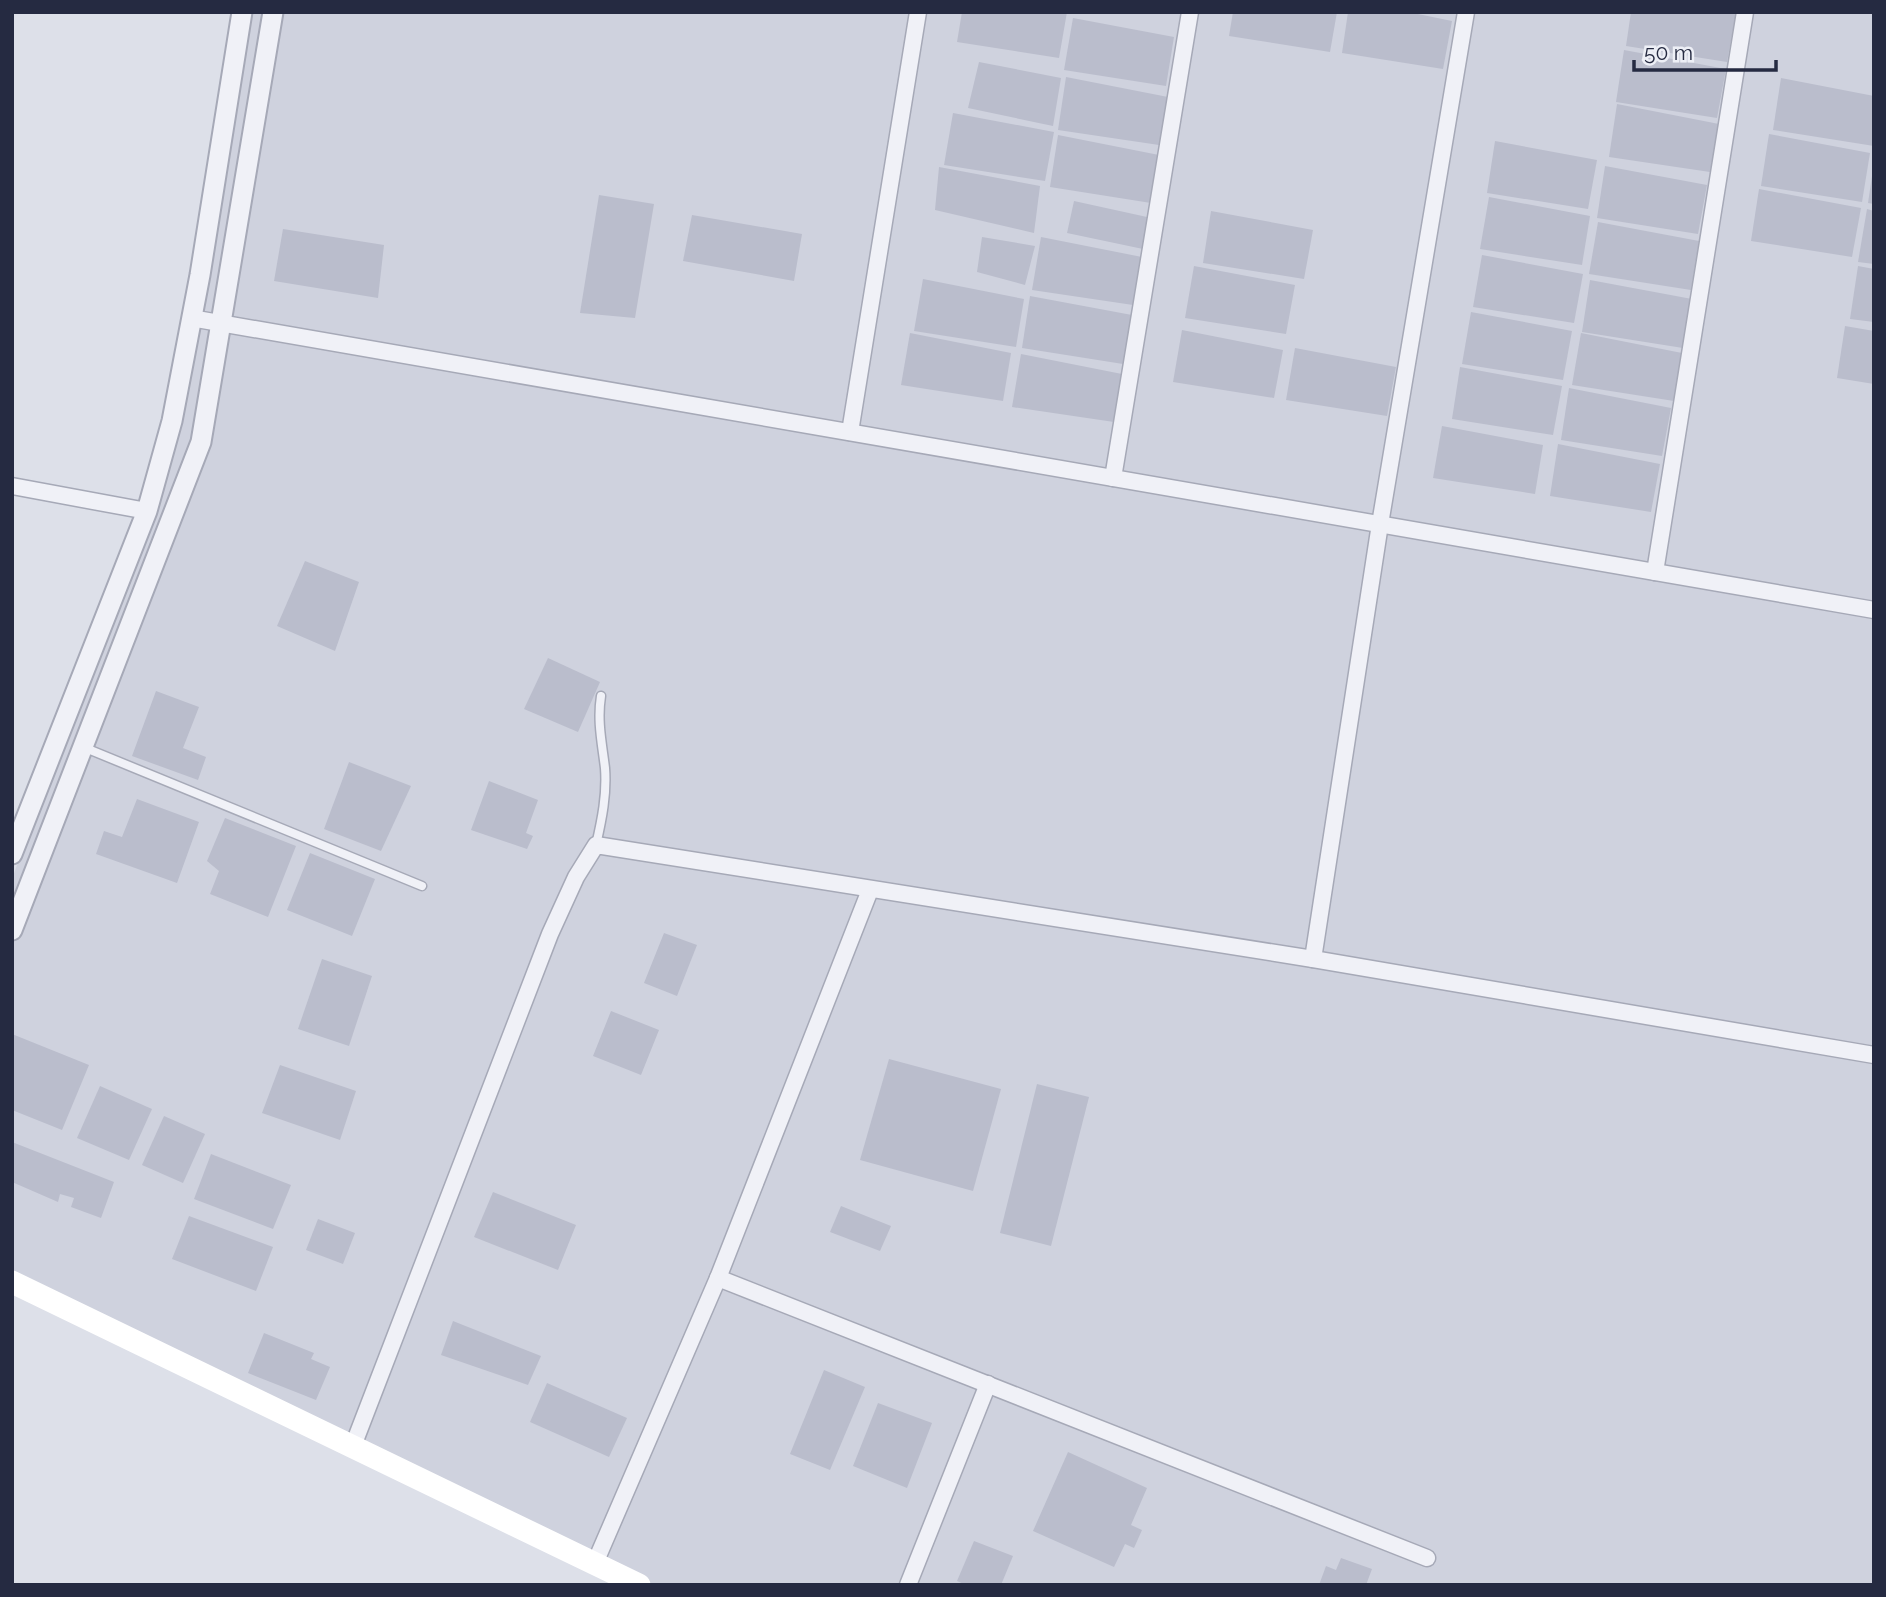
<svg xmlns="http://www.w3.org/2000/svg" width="1886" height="1597" viewBox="0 0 1886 1597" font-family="Raleway,sans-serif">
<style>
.built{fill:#cfd2de}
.building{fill:#babdcc}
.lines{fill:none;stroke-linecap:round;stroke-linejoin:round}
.service-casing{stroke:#a6a9b7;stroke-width:11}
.minor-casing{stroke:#a6a9b7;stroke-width:19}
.tertiary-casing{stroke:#a6a9b7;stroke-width:23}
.service{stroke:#f0f1f7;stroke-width:8}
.minor{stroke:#f0f1f7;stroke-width:16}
.tertiary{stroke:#f0f1f7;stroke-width:19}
.secondary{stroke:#fff;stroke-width:23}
</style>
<rect width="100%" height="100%" fill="#dde0e9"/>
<!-- built -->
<polygon class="built" points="249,12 1874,12 1874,1585 639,1585 12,1282 12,879 152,490"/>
<!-- building -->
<g class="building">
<polygon points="962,12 1067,12 1059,58 957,42"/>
<polygon points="1233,12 1337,12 1330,52 1229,36"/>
<polygon points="1348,12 1408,12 1452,21 1443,69 1342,53"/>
<polygon points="1631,12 1736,13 1727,62 1626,46"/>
<polygon points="1073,18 1174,37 1166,86 1064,70"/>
<polygon points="1624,50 1726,69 1717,118 1616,102"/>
<polygon points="979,62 1061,78 1053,126 968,108"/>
<polygon points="1066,77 1168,97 1159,145 1058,130"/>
<polygon points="1781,78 1874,96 1874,146 1773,130"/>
<polygon points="1617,104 1719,124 1710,172 1609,157"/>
<polygon points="953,113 1054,132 1045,181 944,165"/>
<polygon points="1769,134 1870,153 1862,202 1761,186"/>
<polygon points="1058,135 1159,155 1151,203 1050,187"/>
<polygon points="1495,141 1597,160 1588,209 1487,193"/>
<polygon points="1605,166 1707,185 1698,234 1597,218"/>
<polygon points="939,167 1040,186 1034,233 935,210"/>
<polygon points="1872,176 1874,176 1874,204 1868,203"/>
<polygon points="1759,189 1861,208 1852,257 1751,241"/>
<polygon points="599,195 654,204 635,318 580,313"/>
<polygon points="1489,197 1590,216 1582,265 1480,249"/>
<polygon points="1074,201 1147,217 1143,249 1067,233"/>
<polygon points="1867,209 1874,211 1874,264 1858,262"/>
<polygon points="1211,211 1313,230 1304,279 1203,263"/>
<polygon points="692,215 802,234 794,281 683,261"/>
<polygon points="1598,222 1699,241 1691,290 1589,274"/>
<polygon points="283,229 384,245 378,298 274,281"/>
<polygon points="982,237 1035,246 1025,285 977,272"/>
<polygon points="1041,237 1142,257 1133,305 1032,290"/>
<polygon points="1482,255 1583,274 1574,323 1473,307"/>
<polygon points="1194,266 1295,285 1286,334 1185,318"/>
<polygon points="1858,266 1874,269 1874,322 1850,319"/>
<polygon points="923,279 1024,299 1016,347 914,331"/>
<polygon points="1590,280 1692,299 1683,348 1582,332"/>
<polygon points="1030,296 1132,315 1123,364 1022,348"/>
<polygon points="1471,312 1572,331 1563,380 1462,364"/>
<polygon points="1845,326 1874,331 1874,384 1837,378"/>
<polygon points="1182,330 1283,350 1274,398 1173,382"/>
<polygon points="910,333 1011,353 1003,401 901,385"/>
<polygon points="1581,333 1682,353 1674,401 1572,385"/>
<polygon points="1295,348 1396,367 1387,416 1286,400"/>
<polygon points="1021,354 1122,374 1114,422 1012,407"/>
<polygon points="1460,367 1562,386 1553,435 1452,419"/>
<polygon points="1569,388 1671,408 1662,456 1561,440"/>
<polygon points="1442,426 1543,445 1535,494 1433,478"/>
<polygon points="1558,444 1660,464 1651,512 1550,496"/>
<polygon points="305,561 359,582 335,651 277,626"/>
<polygon points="548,658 600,682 578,732 524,709"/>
<polygon points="156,691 199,707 183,748 206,757 198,780 132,756"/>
<polygon points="349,762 411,786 381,851 324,829"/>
<polygon points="489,781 538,800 526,833 533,836 527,849 471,830"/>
<polygon points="137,799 199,822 177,883 96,854 104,831 122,837"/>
<polygon points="225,818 296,846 268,917 210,894 219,871 207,861"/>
<polygon points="310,853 375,879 352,936 287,910"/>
<polygon points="664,933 697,945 677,996 644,983"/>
<polygon points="322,959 372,976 349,1046 298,1029"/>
<polygon points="611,1011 659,1030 641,1075 593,1056"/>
<polygon points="12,1034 89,1065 62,1130 12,1110"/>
<polygon points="889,1059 1001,1089 973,1191 860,1160"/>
<polygon points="280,1065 356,1091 340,1140 262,1113"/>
<polygon points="1037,1084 1089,1097 1051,1246 1000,1233"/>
<polygon points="100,1086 152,1109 129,1160 77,1138"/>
<polygon points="164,1116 205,1134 183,1183 142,1165"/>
<polygon points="12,1142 114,1182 101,1218 71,1207 74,1198 60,1194 58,1202 12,1182"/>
<polygon points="211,1154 291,1185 273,1229 194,1199"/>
<polygon points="493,1192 576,1225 558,1270 474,1237"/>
<polygon points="841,1206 891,1226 880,1251 830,1232"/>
<polygon points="189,1216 273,1247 256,1291 172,1259"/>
<polygon points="318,1219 355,1233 343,1264 306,1250"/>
<polygon points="453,1321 541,1356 528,1385 441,1355"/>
<polygon points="264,1333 314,1353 311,1359 330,1367 316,1400 248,1373"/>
<polygon points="824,1370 865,1387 830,1470 790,1454"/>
<polygon points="547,1383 627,1418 609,1457 530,1422"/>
<polygon points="878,1403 932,1423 907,1488 853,1466"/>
<polygon points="1068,1452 1147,1488 1131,1525 1142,1530 1134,1548 1125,1544 1114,1567 1033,1531"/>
<polygon points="974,1541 1013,1556 1001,1585 966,1585 957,1581"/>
<polygon points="1341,1558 1372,1569 1366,1585 1319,1585 1326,1566 1336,1570"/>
</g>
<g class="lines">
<defs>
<g id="service">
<polyline points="83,747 422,886"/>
<path d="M596,845C602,819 607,794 605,768C602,743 597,721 601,696"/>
</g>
<g id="minor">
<polyline points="191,318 1874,610"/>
<polyline points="850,432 918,12"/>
<polyline points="1113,478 1190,12"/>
<polyline points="12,486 147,511"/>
<polyline points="1655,572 1745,12"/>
<polyline points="1313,959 1380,524 1466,12"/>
<polyline points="718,1278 870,890"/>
<polyline points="353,1446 550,934 576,877 596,845 1313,959 1874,1055"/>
<polyline points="595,1563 718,1278 1427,1558"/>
<polyline points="908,1585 988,1384"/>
</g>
<g id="tertiary">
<polyline points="12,854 147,511 172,421 200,275 242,12"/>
<polyline points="12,930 201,442 273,12"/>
</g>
</defs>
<!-- service casing -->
<use href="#service" class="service-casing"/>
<!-- minor casing -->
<use href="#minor" class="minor-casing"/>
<!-- tertiary casing -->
<use href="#tertiary" class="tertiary-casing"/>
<!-- service -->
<use href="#service" class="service"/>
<!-- minor -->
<use href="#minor" class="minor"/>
<!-- tertiary -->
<use href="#tertiary" class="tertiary"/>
<!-- secondary -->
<polyline class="secondary" points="12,1282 639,1585"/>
</g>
<!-- border -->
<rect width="1886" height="1597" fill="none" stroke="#252a41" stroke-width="28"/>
<!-- scale -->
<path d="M1634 60v10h142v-10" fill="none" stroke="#252a41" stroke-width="3.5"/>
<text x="1644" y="60" font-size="21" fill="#252a41" stroke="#edeff6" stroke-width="5" paint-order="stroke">50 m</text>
</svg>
